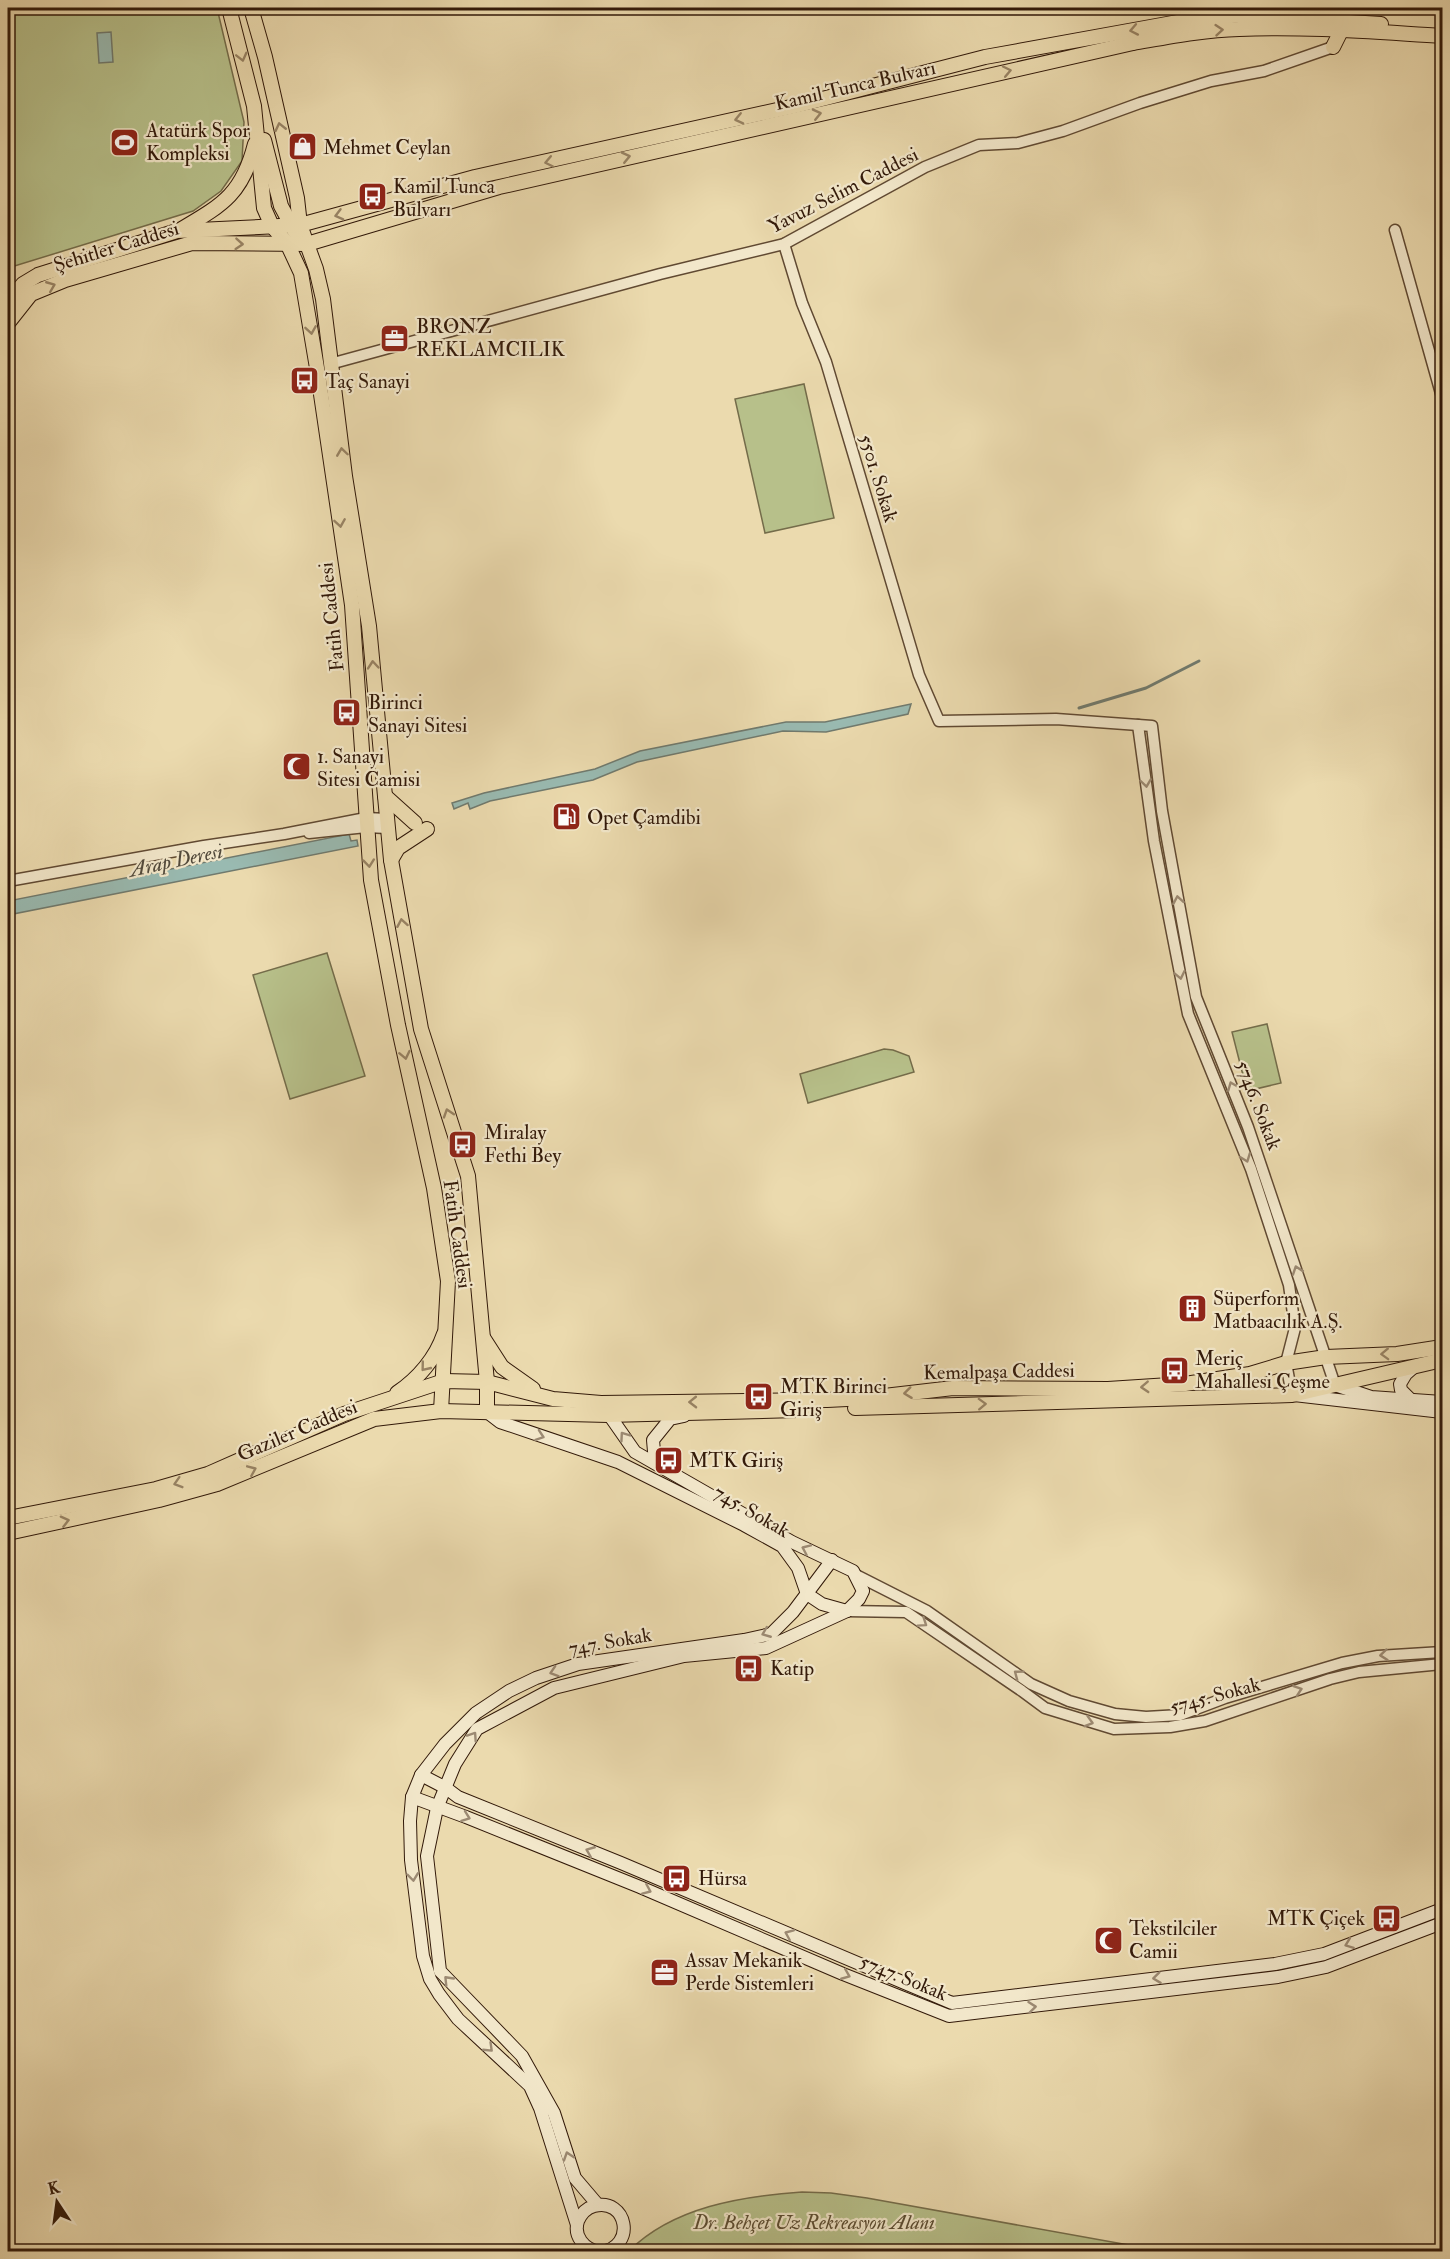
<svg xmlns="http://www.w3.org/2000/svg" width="1450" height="2259" viewBox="0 0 1450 2259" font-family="'IM FELL Double Pica',serif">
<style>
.green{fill:#b7c08a;stroke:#746c4a;stroke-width:1.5}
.water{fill:#99bab1;stroke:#707a6e;stroke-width:1.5}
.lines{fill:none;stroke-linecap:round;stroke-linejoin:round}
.stream{stroke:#707a6e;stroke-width:3}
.tertiary-casing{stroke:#604932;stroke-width:13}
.secondary-casing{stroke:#321909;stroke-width:14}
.primary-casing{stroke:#321909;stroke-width:16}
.tertiary{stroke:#f2e7ca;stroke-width:10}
.secondary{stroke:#f2e7ca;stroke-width:12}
.primary{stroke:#ebdaae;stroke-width:14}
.oneway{stroke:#988364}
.oneway2{stroke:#9c8a73}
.labels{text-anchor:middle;stroke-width:4.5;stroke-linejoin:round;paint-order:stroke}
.street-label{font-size:20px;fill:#321909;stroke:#f2e7ca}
.poi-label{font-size:20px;fill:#321909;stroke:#f2e7ca;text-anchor:start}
.park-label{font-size:20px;font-style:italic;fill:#5a4b30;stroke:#f2e7ca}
.water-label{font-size:21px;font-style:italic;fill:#51493b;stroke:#f2e7ca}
</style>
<rect width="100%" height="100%" fill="#ebdaae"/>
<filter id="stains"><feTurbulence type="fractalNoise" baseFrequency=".00333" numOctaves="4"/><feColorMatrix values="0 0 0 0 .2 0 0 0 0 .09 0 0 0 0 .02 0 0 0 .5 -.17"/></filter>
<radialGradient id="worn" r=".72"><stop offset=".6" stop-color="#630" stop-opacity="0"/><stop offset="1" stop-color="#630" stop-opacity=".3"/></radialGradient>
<!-- green -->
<g class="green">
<polygon points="8,8 217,8 244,122 242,161 221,191 193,211 8,268"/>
<polygon points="804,384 834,518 765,533 735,399"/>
<polygon points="327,953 365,1076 290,1099 253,975"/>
<polygon points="1267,1024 1281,1083 1247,1091 1232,1032"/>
<polygon points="884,1049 893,1050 909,1056 914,1072 808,1103 800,1074"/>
<path d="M802,2192L831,2193L867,2198L1151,2249L1179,2251H629C673,2207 742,2196 802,2192Z"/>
</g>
<!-- water -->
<g class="water">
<polygon points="111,32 113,62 99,63 97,33"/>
<polygon points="911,704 908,714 826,732 783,731 637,762 593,780 490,801 470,809 468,803 454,809 452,803 484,793 595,769 640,751 786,722 825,722"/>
<polygon points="349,834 351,841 357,840 358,846 8,915 8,901"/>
</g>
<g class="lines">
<!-- stream -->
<polyline class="stream" points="1079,708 1146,688 1199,661"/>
<defs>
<g id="tertiary">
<polyline points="1395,230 1442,397"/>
<polyline points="784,244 802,303 826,362 919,675 939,721 1056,719 1152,726 1162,811 1196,997 1248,1127 1335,1385"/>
<polyline points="330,364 660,274 784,244 925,167 979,145 1018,143 1063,131 1140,103 1211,81 1264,71 1333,47"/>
<polyline points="1138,725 1154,841 1188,1014 1251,1169 1289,1285 1295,1328 1286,1363 1292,1395"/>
<polyline points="309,833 366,827 387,828"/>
<polyline points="8,881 204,846 284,834 366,818 387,819"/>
<polyline points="856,1575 927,1611 1031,1684 1069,1701 1115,1714 1146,1717 1180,1715 1225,1698 1342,1663 1378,1656 1442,1652"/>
<polyline points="847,1611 906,1612 1022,1691 1045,1708 1114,1729 1170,1727 1205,1721 1330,1679 1359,1672 1442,1664"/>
</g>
<g id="secondary">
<polyline points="1335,1385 1371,1397 1442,1402"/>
<polyline points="1294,1395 1442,1412"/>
<polyline points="1411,1400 1401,1390 1400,1384 1406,1374 1414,1367"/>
<polyline points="487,1412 500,1422 618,1462 744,1525 782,1546 798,1568 807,1594 822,1604 847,1611"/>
<polyline points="655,1463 653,1440 670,1419 684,1416"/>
<polyline points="421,1775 446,1788 458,1797 621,1863 952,2003 1275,1964 1324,1954 1442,1909"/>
<polyline points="412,1797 466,1817 640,1887 843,1974 949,2016 1278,1977 1326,1967 1442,1923"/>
<polyline points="598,2205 575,2178 554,2113 522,2056 440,1971 427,1856 437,1808 455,1764 477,1729 554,1688 684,1656 766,1648 847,1611 859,1599 863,1591 853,1571 792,1542 635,1452 605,1409"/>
<polyline points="577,2225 540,2108 530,2086 458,2019 439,1994 430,1979 423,1956 411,1860 410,1821 412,1797 421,1775 445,1744 476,1713 509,1691 536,1678 578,1664 744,1640 771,1634 793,1612 832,1560"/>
<path d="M599,2252C584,2249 573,2236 578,2221C581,2214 587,2208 594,2206C627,2197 637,2247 601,2252"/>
</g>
<g id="primary">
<polyline points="229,8 254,106 264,208 272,226 287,243 301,273 318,374 352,605 371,880 398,1025 434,1188 448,1281 441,1411"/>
<polyline points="251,8 265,57 297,198 300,225 316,269 323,299 345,476 369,626 391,860 421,1029 468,1176 487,1382 487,1412"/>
<polyline points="1333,47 1341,31"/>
<polyline points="264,140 281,206 295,232"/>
<path d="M180,230C222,205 242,195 255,144"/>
<polyline points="8,302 23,284 38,275 177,231 300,225 475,177 795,106 985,57 1178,22 1240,15 1381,24"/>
<path d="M8,323L31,294L65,280L192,243L307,244L499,187L1133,43C1168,37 1203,30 1239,29C1306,26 1375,32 1442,36"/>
<polyline points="385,796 415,823"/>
<polyline points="391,860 398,848 427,829"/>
<polyline points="484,1339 502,1367 533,1389"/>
<path d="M397,1393C418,1379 436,1358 444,1334"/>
<polyline points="855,1408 1292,1395 1442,1360"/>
<polyline points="8,1518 156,1489 208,1474 344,1414 444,1381 487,1382 553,1399 601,1403 827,1400 867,1398 953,1388 1108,1389 1185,1384 1250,1374 1286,1363 1326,1357 1397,1354 1442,1347"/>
<polyline points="8,1533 159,1500 217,1484 374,1419 441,1411 608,1415 797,1410"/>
</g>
</defs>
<!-- tertiary casing -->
<use href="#tertiary" class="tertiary-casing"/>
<!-- secondary casing -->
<use href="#secondary" class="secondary-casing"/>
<!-- primary casing -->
<use href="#primary" class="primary-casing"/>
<!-- tertiary -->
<use href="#tertiary" class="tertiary"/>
<!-- secondary -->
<use href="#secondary" class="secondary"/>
<!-- primary -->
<use href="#primary" class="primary"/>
</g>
<!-- one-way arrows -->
<defs><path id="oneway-chevron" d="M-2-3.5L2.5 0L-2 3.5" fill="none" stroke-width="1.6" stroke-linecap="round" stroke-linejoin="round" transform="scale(1.5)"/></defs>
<g class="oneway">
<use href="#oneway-chevron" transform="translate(1134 30) rotate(169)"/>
<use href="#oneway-chevron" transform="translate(1219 30) rotate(-5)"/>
<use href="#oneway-chevron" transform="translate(242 57) rotate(76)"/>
<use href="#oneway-chevron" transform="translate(1007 71) rotate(-12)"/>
<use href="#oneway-chevron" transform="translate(817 114) rotate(-13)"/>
<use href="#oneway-chevron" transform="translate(739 119) rotate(167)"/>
<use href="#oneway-chevron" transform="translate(280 127) rotate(-103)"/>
<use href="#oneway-chevron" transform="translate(626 157) rotate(-13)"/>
<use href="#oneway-chevron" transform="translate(549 162) rotate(168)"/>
<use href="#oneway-chevron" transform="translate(339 215) rotate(165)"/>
<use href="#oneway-chevron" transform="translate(239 244) rotate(4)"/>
<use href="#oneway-chevron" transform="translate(51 286) rotate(-22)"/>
<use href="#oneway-chevron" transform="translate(311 330) rotate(81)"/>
<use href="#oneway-chevron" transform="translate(342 452) rotate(-98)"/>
<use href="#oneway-chevron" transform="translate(340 523) rotate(81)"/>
<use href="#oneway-chevron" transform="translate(373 665) rotate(-95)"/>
<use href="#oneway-chevron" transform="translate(369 863) rotate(84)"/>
<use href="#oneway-chevron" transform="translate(402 923) rotate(-100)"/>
<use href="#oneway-chevron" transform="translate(405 1055) rotate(78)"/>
<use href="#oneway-chevron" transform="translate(448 1113) rotate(-108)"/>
<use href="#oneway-chevron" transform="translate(1385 1354) rotate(178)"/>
<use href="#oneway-chevron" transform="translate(425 1367) rotate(129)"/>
<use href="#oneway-chevron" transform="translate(1145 1387) rotate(177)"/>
<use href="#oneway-chevron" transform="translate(908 1393) rotate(173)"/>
<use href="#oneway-chevron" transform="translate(693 1402) rotate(179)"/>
<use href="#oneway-chevron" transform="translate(982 1404) rotate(-2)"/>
<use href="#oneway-chevron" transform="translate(252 1470) rotate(-23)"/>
<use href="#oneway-chevron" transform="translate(178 1483) rotate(163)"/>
<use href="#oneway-chevron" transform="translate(65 1521) rotate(-14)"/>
</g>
<g class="oneway2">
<use href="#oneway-chevron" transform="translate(1146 783) rotate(82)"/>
<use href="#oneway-chevron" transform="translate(1178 900) rotate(-100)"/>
<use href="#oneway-chevron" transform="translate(1180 975) rotate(78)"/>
<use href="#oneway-chevron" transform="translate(1232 1086) rotate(-112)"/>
<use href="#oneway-chevron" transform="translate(1246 1158) rotate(69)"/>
<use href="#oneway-chevron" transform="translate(1297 1270) rotate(-109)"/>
<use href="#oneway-chevron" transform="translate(540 1436) rotate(19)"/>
<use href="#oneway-chevron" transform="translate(624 1436) rotate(-125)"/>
<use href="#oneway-chevron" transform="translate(806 1549) rotate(-156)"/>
<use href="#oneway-chevron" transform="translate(923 1623) rotate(34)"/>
<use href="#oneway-chevron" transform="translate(766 1633) rotate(158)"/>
<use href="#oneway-chevron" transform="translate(1384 1655) rotate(174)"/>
<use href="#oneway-chevron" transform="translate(554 1672) rotate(162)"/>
<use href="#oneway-chevron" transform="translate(1018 1674) rotate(-143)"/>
<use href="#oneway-chevron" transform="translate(1298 1690) rotate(-19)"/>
<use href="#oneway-chevron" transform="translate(1089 1722) rotate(16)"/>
<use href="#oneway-chevron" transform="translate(473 1736) rotate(-56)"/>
<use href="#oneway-chevron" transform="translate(466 1817) rotate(20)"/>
<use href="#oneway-chevron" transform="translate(590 1851) rotate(-158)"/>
<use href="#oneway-chevron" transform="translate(413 1877) rotate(83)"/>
<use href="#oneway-chevron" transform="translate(647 1890) rotate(23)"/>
<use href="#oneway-chevron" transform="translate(789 1934) rotate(-157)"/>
<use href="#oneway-chevron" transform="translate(1349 1944) rotate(159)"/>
<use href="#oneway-chevron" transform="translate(846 1975) rotate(22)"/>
<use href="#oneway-chevron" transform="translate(1157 1978) rotate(173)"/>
<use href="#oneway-chevron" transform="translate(448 1980) rotate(-134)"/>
<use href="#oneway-chevron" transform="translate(1032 2007) rotate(-6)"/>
<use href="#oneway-chevron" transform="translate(489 2048) rotate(44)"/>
<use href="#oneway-chevron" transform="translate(568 2156) rotate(-108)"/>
</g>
<!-- icons -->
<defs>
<symbol id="stadium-square" viewBox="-11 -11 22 22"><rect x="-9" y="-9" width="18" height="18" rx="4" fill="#8f2418" stroke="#f2e7ca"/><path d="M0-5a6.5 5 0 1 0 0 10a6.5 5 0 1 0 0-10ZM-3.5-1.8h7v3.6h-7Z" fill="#fff"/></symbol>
<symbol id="shop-square" viewBox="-11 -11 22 22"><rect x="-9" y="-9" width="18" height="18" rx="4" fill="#8f2418" stroke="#f2e7ca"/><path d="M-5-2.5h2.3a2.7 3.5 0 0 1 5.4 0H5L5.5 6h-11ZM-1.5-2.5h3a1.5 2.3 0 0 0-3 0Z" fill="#fff"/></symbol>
<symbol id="bus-square" viewBox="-11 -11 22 22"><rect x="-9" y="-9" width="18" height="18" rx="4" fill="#8f2418" stroke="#f2e7ca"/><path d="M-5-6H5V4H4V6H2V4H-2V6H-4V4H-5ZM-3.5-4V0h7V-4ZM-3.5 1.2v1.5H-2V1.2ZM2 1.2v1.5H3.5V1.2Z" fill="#fff"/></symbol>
<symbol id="office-square" viewBox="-11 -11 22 22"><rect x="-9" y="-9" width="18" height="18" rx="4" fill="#8f2418" stroke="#f2e7ca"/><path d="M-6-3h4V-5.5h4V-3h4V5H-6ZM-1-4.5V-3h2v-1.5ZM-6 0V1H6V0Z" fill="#fff"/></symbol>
<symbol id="mosque-square" viewBox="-11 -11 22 22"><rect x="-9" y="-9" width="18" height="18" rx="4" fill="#8f2418" stroke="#f2e7ca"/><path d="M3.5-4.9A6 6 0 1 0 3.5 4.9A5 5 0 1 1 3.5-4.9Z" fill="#fff"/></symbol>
<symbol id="fuel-square" viewBox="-11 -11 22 22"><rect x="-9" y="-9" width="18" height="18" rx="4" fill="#8f2418" stroke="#f2e7ca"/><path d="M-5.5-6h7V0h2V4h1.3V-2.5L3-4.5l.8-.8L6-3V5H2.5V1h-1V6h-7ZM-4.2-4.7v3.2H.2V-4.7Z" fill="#fff"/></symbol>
<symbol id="building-square" viewBox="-11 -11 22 22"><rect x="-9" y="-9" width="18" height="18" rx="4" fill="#8f2418" stroke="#f2e7ca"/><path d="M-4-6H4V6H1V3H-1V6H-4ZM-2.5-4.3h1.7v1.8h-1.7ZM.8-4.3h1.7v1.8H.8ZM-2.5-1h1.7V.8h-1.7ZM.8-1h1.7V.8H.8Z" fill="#fff"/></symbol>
</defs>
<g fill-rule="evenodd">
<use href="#stadium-square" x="108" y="126" width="33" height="33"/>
<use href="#shop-square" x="286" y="130" width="33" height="33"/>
<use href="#bus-square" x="356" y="180" width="33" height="33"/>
<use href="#office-square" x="378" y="322" width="33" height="33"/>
<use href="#bus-square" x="288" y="364" width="33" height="33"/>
<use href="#bus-square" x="330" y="696" width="33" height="33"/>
<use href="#mosque-square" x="280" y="750" width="33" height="33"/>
<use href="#fuel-square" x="550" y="800" width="33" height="33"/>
<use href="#bus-square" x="446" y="1128" width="33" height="33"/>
<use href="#building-square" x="1176" y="1292" width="33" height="33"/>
<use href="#bus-square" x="1158" y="1354" width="33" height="33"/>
<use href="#bus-square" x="742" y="1380" width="33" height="33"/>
<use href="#bus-square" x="652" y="1444" width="33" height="33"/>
<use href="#bus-square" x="732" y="1652" width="33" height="33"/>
<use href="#bus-square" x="660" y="1862" width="33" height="33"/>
<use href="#bus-square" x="1370" y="1902" width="33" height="33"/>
<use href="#mosque-square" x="1092" y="1924" width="33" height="33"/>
<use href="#office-square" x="648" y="1956" width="33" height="33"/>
</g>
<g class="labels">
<!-- street labels -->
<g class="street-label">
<text transform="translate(855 85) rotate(-13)" y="7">Kamil Tunca Bulvarı</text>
<text transform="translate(843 190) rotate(-27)" y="7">Yavuz Selim Caddesi</text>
<text transform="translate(116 246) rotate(-17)" y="7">Şehitler Caddesi</text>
<text transform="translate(879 478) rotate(73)" y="7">5501. Sokak</text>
<text transform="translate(331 617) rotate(-96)" y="7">Fatih Caddesi</text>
<text transform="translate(1259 1105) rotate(69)" y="7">5746. Sokak</text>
<text transform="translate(458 1234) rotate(82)" y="7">Fatih Caddesi</text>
<text transform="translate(999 1371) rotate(-1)" y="7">Kemalpaşa Caddesi</text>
<text transform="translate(297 1430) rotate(-23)" y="7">Gaziler Caddesi</text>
<text transform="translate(752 1511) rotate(30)" y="7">745. Sokak</text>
<text transform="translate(610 1641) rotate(-10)" y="7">747. Sokak</text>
<text transform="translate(1215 1695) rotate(-15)" y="7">5745. Sokak</text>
<text transform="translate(904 1977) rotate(22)" y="7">5747. Sokak</text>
</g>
<!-- poi labels -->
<g class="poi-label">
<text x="146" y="137">Atatürk Spor<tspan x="146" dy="23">Kompleksi</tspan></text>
<text x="323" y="154">Mehmet Ceylan</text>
<text x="393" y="193">Kamil Tunca<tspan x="393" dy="23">Bulvarı</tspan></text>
<text x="416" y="333">BRONZ<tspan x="416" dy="23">REKLAMCILIK</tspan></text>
<text x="325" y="388">Taç Sanayi</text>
<text x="368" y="709">Birinci<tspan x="368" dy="23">Sanayi Sitesi</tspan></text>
<text x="317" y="763">1. Sanayi<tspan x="317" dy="23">Sitesi Camisi</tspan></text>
<text x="587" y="824">Opet Çamdibi</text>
<text x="484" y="1139">Miralay<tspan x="484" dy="23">Fethi Bey</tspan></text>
<text x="1213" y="1305">Süperform<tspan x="1213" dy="23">Matbaacılık A.Ş.</tspan></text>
<text x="1195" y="1365">Meriç<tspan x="1195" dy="23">Mahallesi Çeşme</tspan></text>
<text x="780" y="1393">MTK Birinci<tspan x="780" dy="23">Giriş</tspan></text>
<text x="689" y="1467">MTK Giriş</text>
<text x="770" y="1675">Katip</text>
<text x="698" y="1885">Hürsa</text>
<text x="1365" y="1925" text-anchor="end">MTK Çiçek</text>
<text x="1129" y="1935">Tekstilciler<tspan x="1129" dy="23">Camii</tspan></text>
<text x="685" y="1967">Assav Mekanik<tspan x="685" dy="23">Perde Sistemleri</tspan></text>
</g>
<!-- park labels -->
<g class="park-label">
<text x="814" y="2229">Dr. Behçet Uz Rekreasyon Alanı</text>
</g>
<!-- water labels -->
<g class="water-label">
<text transform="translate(176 860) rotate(-12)" y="7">Arap Deresi</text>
</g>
</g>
<!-- margin -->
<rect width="1450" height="2259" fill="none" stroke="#ebdaae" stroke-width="30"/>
<rect x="9" y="9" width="1432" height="2241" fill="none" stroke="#321909" stroke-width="3"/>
<rect x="15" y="15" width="1420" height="2229" fill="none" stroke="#321909" stroke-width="1.5"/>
<!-- north arrow -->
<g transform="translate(57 2202) rotate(347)" stroke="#f2e7ca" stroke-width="4.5" paint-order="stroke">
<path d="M0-4.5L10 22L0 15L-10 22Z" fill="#321909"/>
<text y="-9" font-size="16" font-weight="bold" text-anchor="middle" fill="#321909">K</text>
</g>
<rect width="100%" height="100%" filter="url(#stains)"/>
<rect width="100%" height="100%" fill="url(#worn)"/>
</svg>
